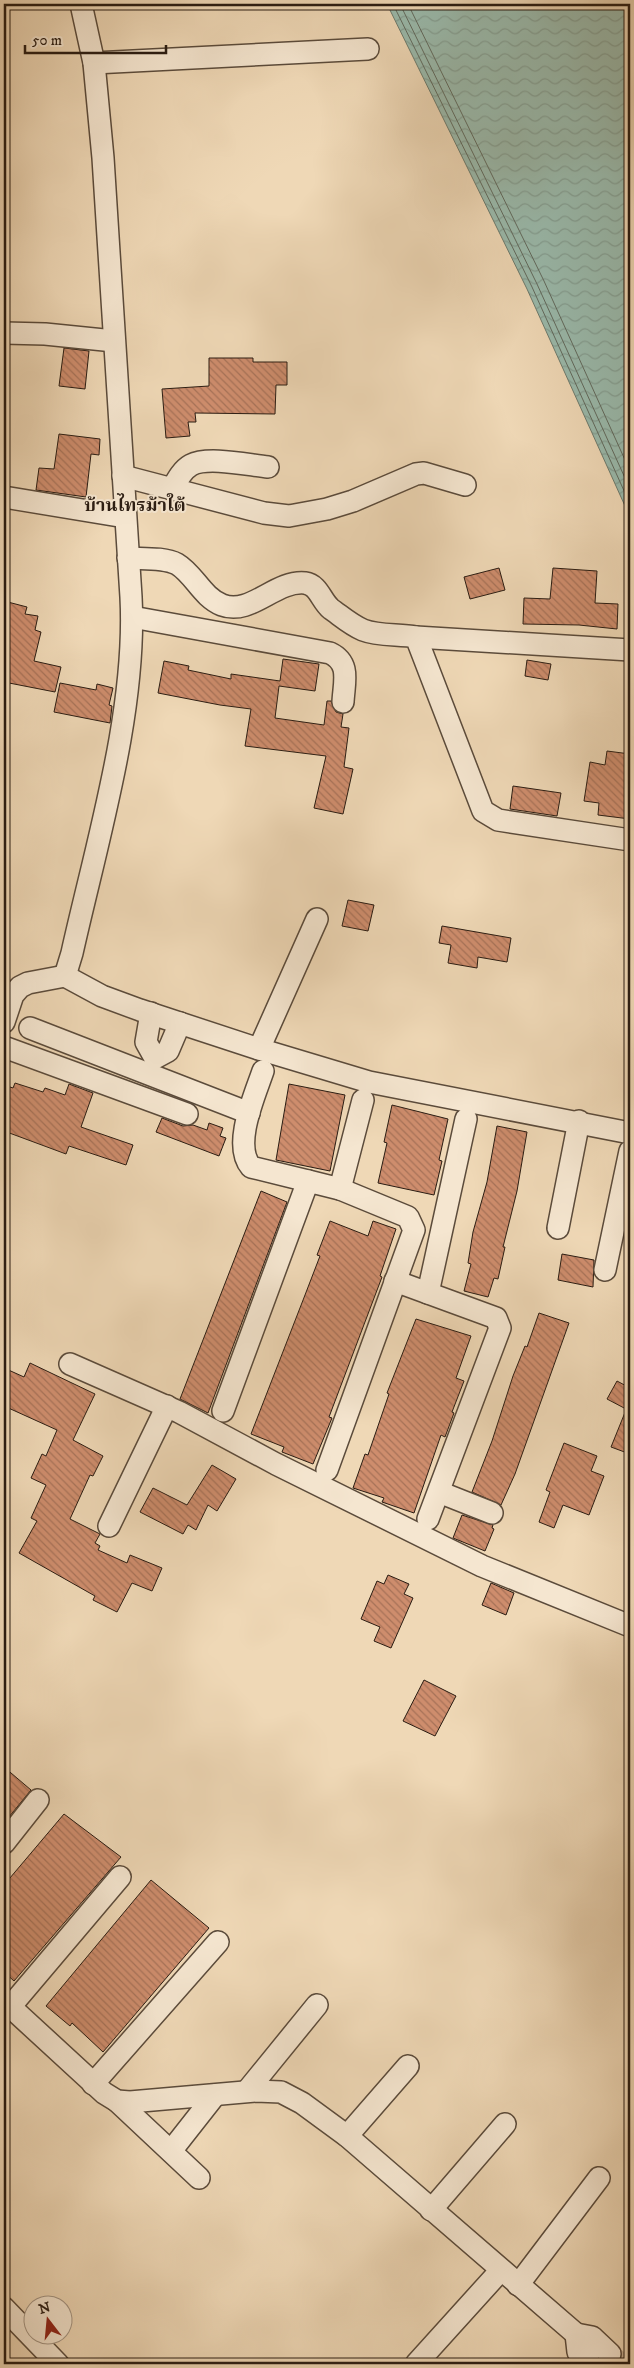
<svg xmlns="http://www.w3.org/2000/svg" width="634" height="2368" viewBox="0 0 634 2368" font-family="'IM FELL DW Pica','Noto Serif Thai',serif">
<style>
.water{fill:url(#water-waves);stroke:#6d7b6e}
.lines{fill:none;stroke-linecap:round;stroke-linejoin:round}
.shore{stroke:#626b5f;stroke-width:1}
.building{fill:url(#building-back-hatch);stroke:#2a1c12}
.minor-tunnel{stroke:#c8b295;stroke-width:21;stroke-dasharray:21 11;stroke-linecap:butt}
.minor-casing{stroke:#5b4b3b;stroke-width:24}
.minor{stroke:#f5e6d0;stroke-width:21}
.labels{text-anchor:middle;stroke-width:4;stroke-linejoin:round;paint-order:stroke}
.quarter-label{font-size:18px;font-weight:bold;fill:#2a1c12;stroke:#f5e6d0}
</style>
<defs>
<pattern id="water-waves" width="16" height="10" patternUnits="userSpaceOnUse" patternTransform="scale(1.25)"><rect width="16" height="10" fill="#9abaac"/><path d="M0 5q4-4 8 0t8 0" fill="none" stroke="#859f93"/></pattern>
<pattern id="building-back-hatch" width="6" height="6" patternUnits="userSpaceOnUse" patternTransform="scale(1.25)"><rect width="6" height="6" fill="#ce8d6d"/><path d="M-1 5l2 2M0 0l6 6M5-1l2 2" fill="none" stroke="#a77258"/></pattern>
</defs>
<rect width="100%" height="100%" fill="#efd8b6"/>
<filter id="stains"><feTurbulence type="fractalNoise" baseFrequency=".004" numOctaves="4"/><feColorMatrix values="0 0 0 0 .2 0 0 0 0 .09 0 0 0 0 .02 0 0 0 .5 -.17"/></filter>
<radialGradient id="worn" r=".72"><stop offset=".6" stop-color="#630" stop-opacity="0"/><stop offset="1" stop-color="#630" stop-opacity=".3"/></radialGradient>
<!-- water -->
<polygon class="water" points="387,4 630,4 630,517 527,289"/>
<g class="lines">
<!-- shore -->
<g class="shore">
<polyline points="393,4 532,287 630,504"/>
<polyline points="400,4 537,284 630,489"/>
<polyline points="408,4 544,281 630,471"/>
</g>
</g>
<!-- building -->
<g class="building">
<polygon points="64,348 89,351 85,389 59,386"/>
<polygon points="209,358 253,358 253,362 287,362 287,385 276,385 275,414 195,413 196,422 188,422 190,436 166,438 162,389 209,386"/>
<polygon points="59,434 100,439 99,455 91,454 86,497 36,490 39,468 54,469"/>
<polygon points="499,568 505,590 470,599 464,577"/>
<polygon points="553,568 597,571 595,603 618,604 617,629 579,625 523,624 524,598 550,599"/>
<polygon points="4,601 27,607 25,614 38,616 35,630 41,632 34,661 61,667 55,692 4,682"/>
<polygon points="283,659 319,664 315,691 279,686 275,718 324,725 327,701 331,701 336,712 343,714 341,727 349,728 344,767 353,769 343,814 314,808 326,756 245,746 251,709 220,705 158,693 164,661 189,666 188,670 231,679 231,674 280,681"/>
<polygon points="527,660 551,664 548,680 525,676"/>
<polygon points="60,683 96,690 97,684 113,688 109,705 112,706 110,723 54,712"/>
<polygon points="607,751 630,754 630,819 598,815 599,803 584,801 590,762 605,765"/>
<polygon points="513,786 561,793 557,816 510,809"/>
<polygon points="348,900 374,905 368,931 342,926"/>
<polygon points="442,926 511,938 507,962 478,957 477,968 448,963 451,945 439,943"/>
<polygon points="15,1083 43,1092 45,1088 65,1095 69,1084 93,1093 81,1127 133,1145 126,1165 69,1146 66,1154 4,1131 4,1085 13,1088"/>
<polygon points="289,1084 345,1095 330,1171 276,1160"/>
<polygon points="392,1105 448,1119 439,1160 442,1161 434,1195 378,1183 387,1143 384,1142"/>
<polygon points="162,1118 183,1126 193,1125 207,1130 209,1123 223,1128 220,1136 226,1138 219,1156 156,1132"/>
<polygon points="497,1126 527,1132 517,1191 503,1247 505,1247 498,1279 494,1278 488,1297 464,1291 471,1264 468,1263 473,1232 487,1182"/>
<polygon points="261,1191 287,1202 208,1413 180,1399"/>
<polygon points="330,1221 368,1236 373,1221 396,1229 380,1276 382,1277 329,1417 332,1418 313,1464 282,1452 284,1447 251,1434 305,1295 320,1256 317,1255"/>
<polygon points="562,1254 594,1260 593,1287 558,1280"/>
<polygon points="539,1313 569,1323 515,1474 501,1505 472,1492 492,1441 513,1376 525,1346 527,1347"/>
<polygon points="416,1319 471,1336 456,1378 464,1381 452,1412 454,1413 445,1437 441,1435 414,1513 382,1502 384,1498 353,1488 365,1454 368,1455 389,1394 387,1393"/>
<polygon points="30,1363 95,1394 73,1440 103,1456 93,1476 90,1475 70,1519 100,1534 95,1543 100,1546 98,1550 127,1563 130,1555 162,1568 152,1591 132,1583 117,1612 93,1600 95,1596 19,1553 37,1521 31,1518 46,1485 31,1478 42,1454 46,1456 57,1430 4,1406 4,1368 24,1377"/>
<polygon points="617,1381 630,1388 630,1454 611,1447 628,1405 626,1409 607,1399"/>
<polygon points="564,1443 597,1456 591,1471 604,1476 589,1515 563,1505 554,1528 539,1522 550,1492 546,1490"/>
<polygon points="212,1465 236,1479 217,1511 208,1505 196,1530 188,1525 183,1534 140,1512 153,1488 187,1505"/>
<polygon points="462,1515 493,1525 492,1528 494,1529 485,1551 453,1538"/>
<polygon points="388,1575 409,1584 404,1594 413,1598 391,1648 374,1641 380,1627 361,1619 377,1581 384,1584"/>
<polygon points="491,1583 514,1593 506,1615 482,1605"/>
<polygon points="424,1680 456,1696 435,1736 403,1721"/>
<polygon points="4,1767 31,1790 4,1823"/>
<polygon points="64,1814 121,1857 14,1981 4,1972 4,1885"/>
<polygon points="151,1880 209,1928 103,2052 72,2023 70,2026 46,2006"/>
</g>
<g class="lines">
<!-- minor-tunnel -->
<polyline class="minor-tunnel" points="610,2354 622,2364"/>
<defs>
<g id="minor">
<polyline points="94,63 368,49"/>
<polyline points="4,333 45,334 114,341"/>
<polyline points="123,476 264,513 289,516 327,509 353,501 416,474 424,473 465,485"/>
<path d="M172,489C177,480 182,470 191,465C208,456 248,465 268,467"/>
<polyline points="4,497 125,517"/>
<path d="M128,558C142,559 164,557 177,564C194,574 202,597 222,605C251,616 275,580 305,583C319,585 321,601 331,609C341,616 351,625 363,630C378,636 399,634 416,637L483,811L498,820L630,840"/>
<path d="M132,617L330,653C351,663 344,682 343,702"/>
<polyline points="416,637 630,650"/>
<path d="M65,976L72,953C97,841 137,711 131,597L103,158L94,63L81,4"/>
<polyline points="151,1013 146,1042 155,1058 168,1051 180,1023"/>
<polyline points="4,1022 13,995 20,987 28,983 65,976 102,996 140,1010 259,1049 369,1082 630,1133"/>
<polyline points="30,1028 249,1113"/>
<polyline points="4,1047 187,1114"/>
<polyline points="259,1049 317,919"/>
<path d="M263,1071C255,1095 232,1145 251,1167L308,1181"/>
<polyline points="558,1228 579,1121"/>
<polyline points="605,1270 630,1151"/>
<polyline points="395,1281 496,1318 500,1328 428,1519"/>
<polyline points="428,1293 466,1119"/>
<polyline points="70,1364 179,1412 276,1464 482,1566 630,1626"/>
<polyline points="223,1411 308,1181 340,1189 363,1100"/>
<polyline points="327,1470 414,1230 408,1217 340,1189"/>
<polyline points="439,1492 492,1513"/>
<polyline points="109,1526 167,1406"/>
<polyline points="4,1843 38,1800"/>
<polyline points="4,2001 104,2093 117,2101 130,2102 256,2091 281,2092 302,2103 347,2136 576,2334"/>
<polyline points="10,2007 120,1877"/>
<polyline points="93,2084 218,1942"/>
<polyline points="247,2091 317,2005"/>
<polyline points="117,2101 199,2178"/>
<polyline points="347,2136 408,2066"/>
<polyline points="171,2151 215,2095"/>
<polyline points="431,2210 505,2124"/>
<polyline points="518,2285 599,2178"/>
<polyline points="4,2308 58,2364"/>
<polyline points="416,2364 501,2270"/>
<polyline points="590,2364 578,2352 576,2334 592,2337 610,2354"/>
</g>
</defs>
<!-- minor casing -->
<use href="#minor" class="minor-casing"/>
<!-- minor -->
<use href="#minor" class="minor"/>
</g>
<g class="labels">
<!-- quarter labels -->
<g class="quarter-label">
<text x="135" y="511">บ้านไทรม้าใต้</text>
</g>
</g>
<!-- margin -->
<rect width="634" height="2368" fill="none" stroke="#efd8b6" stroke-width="20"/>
<rect x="5" y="5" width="624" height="2358" fill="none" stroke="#2a1c12" stroke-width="2.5"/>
<rect x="10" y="10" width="614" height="2348" fill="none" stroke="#2a1c12"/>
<!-- north arrow -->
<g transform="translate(48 2320) rotate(344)"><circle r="24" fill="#f5e6d0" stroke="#a49584"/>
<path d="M0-4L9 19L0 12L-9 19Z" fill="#8f2418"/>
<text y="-8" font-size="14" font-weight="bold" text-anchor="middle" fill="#2a1c12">N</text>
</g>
<!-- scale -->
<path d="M25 45v8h141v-8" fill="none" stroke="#2a1c12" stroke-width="2.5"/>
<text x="32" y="45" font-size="15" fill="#2a1c12" stroke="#f5e6d0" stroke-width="4" paint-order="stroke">50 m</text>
<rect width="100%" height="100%" filter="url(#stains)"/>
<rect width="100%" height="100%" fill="url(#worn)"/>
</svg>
